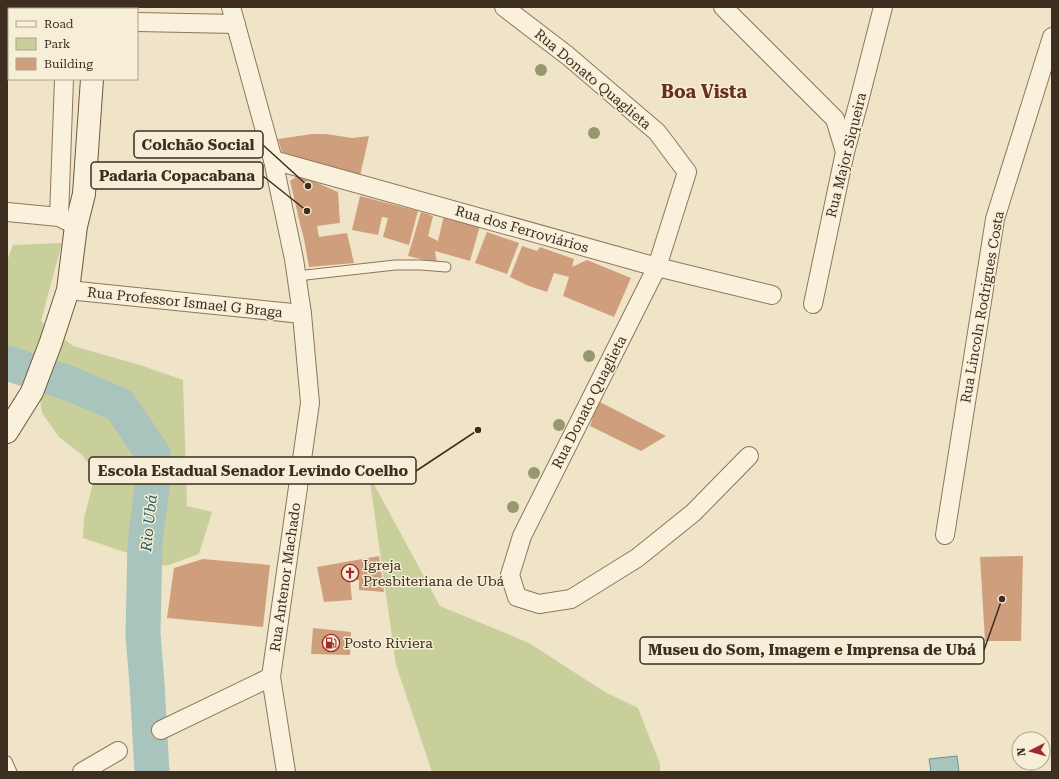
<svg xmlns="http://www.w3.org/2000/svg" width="1059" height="779" viewBox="0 0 1059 779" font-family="'Roboto Serif',serif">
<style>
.green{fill:#c9cf9b}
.water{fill:#a9c4bc;stroke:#6f938a}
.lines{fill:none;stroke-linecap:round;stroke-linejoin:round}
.river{stroke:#a9c4bc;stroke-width:35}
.building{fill:#cf9f7d}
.service-casing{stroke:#8d765c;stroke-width:11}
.minor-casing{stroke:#8d765c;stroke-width:20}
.secondary-casing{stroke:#6f573f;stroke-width:24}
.service{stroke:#faf1dc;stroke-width:9}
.minor{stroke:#faf1dc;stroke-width:18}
.secondary{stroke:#faf1dc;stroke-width:22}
.tree{fill:#96986f}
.labels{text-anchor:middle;stroke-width:3;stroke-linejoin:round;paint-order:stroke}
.street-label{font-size:14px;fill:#3d2e20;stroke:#f7eed8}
.poi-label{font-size:14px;fill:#3d2e20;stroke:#f7eed8;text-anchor:start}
.water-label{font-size:15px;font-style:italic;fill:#2f5d5a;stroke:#f7eed8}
.district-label{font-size:18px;font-weight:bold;fill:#6b2e1e;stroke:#f7eed8}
.leader{fill:none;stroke:#3d2e20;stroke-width:1.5}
.callout-dot{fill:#3d2e20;stroke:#f7eed8;stroke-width:1.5}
.callout{fill:#f7eed8;stroke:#3d2e20;stroke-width:1.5}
.callout-label{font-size:15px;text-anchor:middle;font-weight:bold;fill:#3d2e20}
</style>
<rect width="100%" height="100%" fill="#f0e4c8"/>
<!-- green -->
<g class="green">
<polygon points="62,243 41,321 73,346 140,365 183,380 187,506 212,512 199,554 166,566 83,538 84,518 96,472 81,454 59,437 42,413 36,373 7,363 7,261 13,245"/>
<polygon points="369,475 440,606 529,643 605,692 638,708 660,764 660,772 432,772 396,665"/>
</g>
<!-- water -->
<polygon class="water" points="957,756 959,772 931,772 929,759"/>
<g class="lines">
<!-- river -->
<polyline class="river" points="7,363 71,384 120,405 153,454 153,481 145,542 143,634 147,684 152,772"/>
</g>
<!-- building -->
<g class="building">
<polygon points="312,134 326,134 352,138 369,136 360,176 282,152 278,139"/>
<polygon points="299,175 338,192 340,223 317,226 319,237 347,233 354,263 309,267 304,239 301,228 290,181"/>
<polygon points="360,196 418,211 409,245 383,237 388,218 382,217 378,235 352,230"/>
<polygon points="445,211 481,222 470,261 435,251 437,263 408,256 421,212 433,216 428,236 438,241"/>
<polygon points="487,232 519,243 507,274 475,263"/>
<polygon points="522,246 537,251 540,247 574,259 572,267 587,260 631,278 614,317 563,296 569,277 554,273 547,292 529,286 510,277"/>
<polygon points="598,401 666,436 641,451 590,426"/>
<polygon points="379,556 384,592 359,590 359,580 350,580 352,600 324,602 317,567"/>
<polygon points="1023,556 1021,641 985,641 980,557"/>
<polygon points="203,559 270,565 263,627 167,618 174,568"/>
<polygon points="313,628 351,632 350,655 311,654"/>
</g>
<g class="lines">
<defs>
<g id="service">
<polyline points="297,276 395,265 421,265 446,267"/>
<polyline points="7,761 12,772"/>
</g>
<g id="minor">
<polyline points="231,7 273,160 294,259 302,314 310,403 271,677 286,772"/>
<polyline points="504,7 568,56 657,132 687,172 657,267 522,536 510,575 517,597 539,604 571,599 637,558 693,513 749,456"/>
<polyline points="723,7 835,119 845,152"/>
<polyline points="67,9 67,7"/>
<polyline points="137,22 236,24"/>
<polyline points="273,160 657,267 772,295"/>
<polyline points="7,212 59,217 69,222"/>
<polyline points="59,217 64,79"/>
<polyline points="68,290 302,314"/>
<polyline points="813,304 845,152 859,101 883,7"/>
<polyline points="945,535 995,219 1052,37"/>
<polyline points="161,730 271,677"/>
<polyline points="82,772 118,751"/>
</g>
<g id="secondary">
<polyline points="97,9 97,7"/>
<polyline points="7,432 32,392 51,342 68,290 76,226 84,194 92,79"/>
</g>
</defs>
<!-- service casing -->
<use href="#service" class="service-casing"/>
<!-- minor casing -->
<use href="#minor" class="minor-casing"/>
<!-- secondary casing -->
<use href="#secondary" class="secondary-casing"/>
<!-- service -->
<use href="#service" class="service"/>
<!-- minor -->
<use href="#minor" class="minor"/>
<!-- secondary -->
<use href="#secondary" class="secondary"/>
</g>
<!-- trees -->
<g class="tree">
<circle cx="541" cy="70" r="6"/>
<circle cx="594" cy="133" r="6"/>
<circle cx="589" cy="356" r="6"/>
<circle cx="559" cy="425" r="6"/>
<circle cx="534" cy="473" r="6"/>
<circle cx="513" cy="507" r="6"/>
</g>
<!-- icons -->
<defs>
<symbol id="church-ring" viewBox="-11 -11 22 22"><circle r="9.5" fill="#f7eed8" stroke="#9e2a2b" stroke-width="1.5"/><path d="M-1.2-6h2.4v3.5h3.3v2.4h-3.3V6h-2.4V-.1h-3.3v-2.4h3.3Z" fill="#9e2a2b"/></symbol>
<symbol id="fuel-ring" viewBox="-11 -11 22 22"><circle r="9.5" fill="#f7eed8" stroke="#9e2a2b" stroke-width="1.5"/><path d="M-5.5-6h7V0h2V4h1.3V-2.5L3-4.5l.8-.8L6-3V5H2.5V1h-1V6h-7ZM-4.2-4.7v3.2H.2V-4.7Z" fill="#9e2a2b"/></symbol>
</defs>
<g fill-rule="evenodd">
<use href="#church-ring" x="340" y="563" width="20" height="20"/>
<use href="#fuel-ring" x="321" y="633" width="20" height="20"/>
</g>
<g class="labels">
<!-- street labels -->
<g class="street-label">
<text transform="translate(593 79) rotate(40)" y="5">Rua Donato Quaglieta</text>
<text transform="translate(846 155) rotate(-76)" y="5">Rua Major Siqueira</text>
<text transform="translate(522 229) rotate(16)" y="5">Rua dos Ferroviários</text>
<text transform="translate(185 302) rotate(6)" y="5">Rua Professor Ismael G Braga</text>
<text transform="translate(982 307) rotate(-80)" y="5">Rua Lincoln Rodrigues Costa</text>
<text transform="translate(589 402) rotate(-63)" y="5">Rua Donato Quaglieta</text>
<text transform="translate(285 577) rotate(-82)" y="5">Rua Antenor Machado</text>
</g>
<!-- poi labels -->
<g class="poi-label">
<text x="363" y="570">Igreja<tspan x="363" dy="16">Presbiteriana de Ubá</tspan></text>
<text x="344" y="648">Posto Riviera</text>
</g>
<!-- water labels -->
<g class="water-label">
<text transform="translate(149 523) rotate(-84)" y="5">Rio Ubá</text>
</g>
<!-- district labels -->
<g class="district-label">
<text x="704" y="98">Boa Vista</text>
</g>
</g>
<!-- callouts -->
<path class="leader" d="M308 186L263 145M307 211L263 176M478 430L416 471M1002 599L984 650"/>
<g class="callout-dot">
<circle cx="308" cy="186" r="4"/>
<circle cx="307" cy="211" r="4"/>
<circle cx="478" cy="430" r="4"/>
<circle cx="1002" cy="599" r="4"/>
</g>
<g class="callout">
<rect x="134" y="131" width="129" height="27" rx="4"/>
<rect x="91" y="162" width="172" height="27" rx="4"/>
<rect x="89" y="457" width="327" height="27" rx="4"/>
<rect x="640" y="637" width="344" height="27" rx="4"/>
</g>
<g class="callout-label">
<text x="198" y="150">Colchão Social</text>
<text x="177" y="181">Padaria Copacabana</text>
<text x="253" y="476">Escola Estadual Senador Levindo Coelho</text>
<text x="812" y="655">Museu do Som, Imagem e Imprensa de Ubá</text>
</g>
<!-- border -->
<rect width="1059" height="779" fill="none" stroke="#3d2e20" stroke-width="16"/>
<!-- legend -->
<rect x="8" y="8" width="130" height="72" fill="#f7eed8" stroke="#ada18e"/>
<rect x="16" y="21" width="20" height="6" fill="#faf1dc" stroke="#ada18e"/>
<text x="44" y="28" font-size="12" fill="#3d2e20">Road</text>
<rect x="16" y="38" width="20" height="12" fill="#c9cf9b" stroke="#ada18e"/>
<text x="44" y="48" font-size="12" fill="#3d2e20">Park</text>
<rect x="16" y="58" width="20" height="12" fill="#cf9f7d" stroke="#ada18e"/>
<text x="44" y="68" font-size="12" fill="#3d2e20">Building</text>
<!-- north arrow -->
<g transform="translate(1031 751) rotate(264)"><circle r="19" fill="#f7eed8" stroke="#ada18e"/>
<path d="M0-3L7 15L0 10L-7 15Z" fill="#9e2a2b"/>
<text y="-6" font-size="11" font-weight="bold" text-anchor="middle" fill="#3d2e20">N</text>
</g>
</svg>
